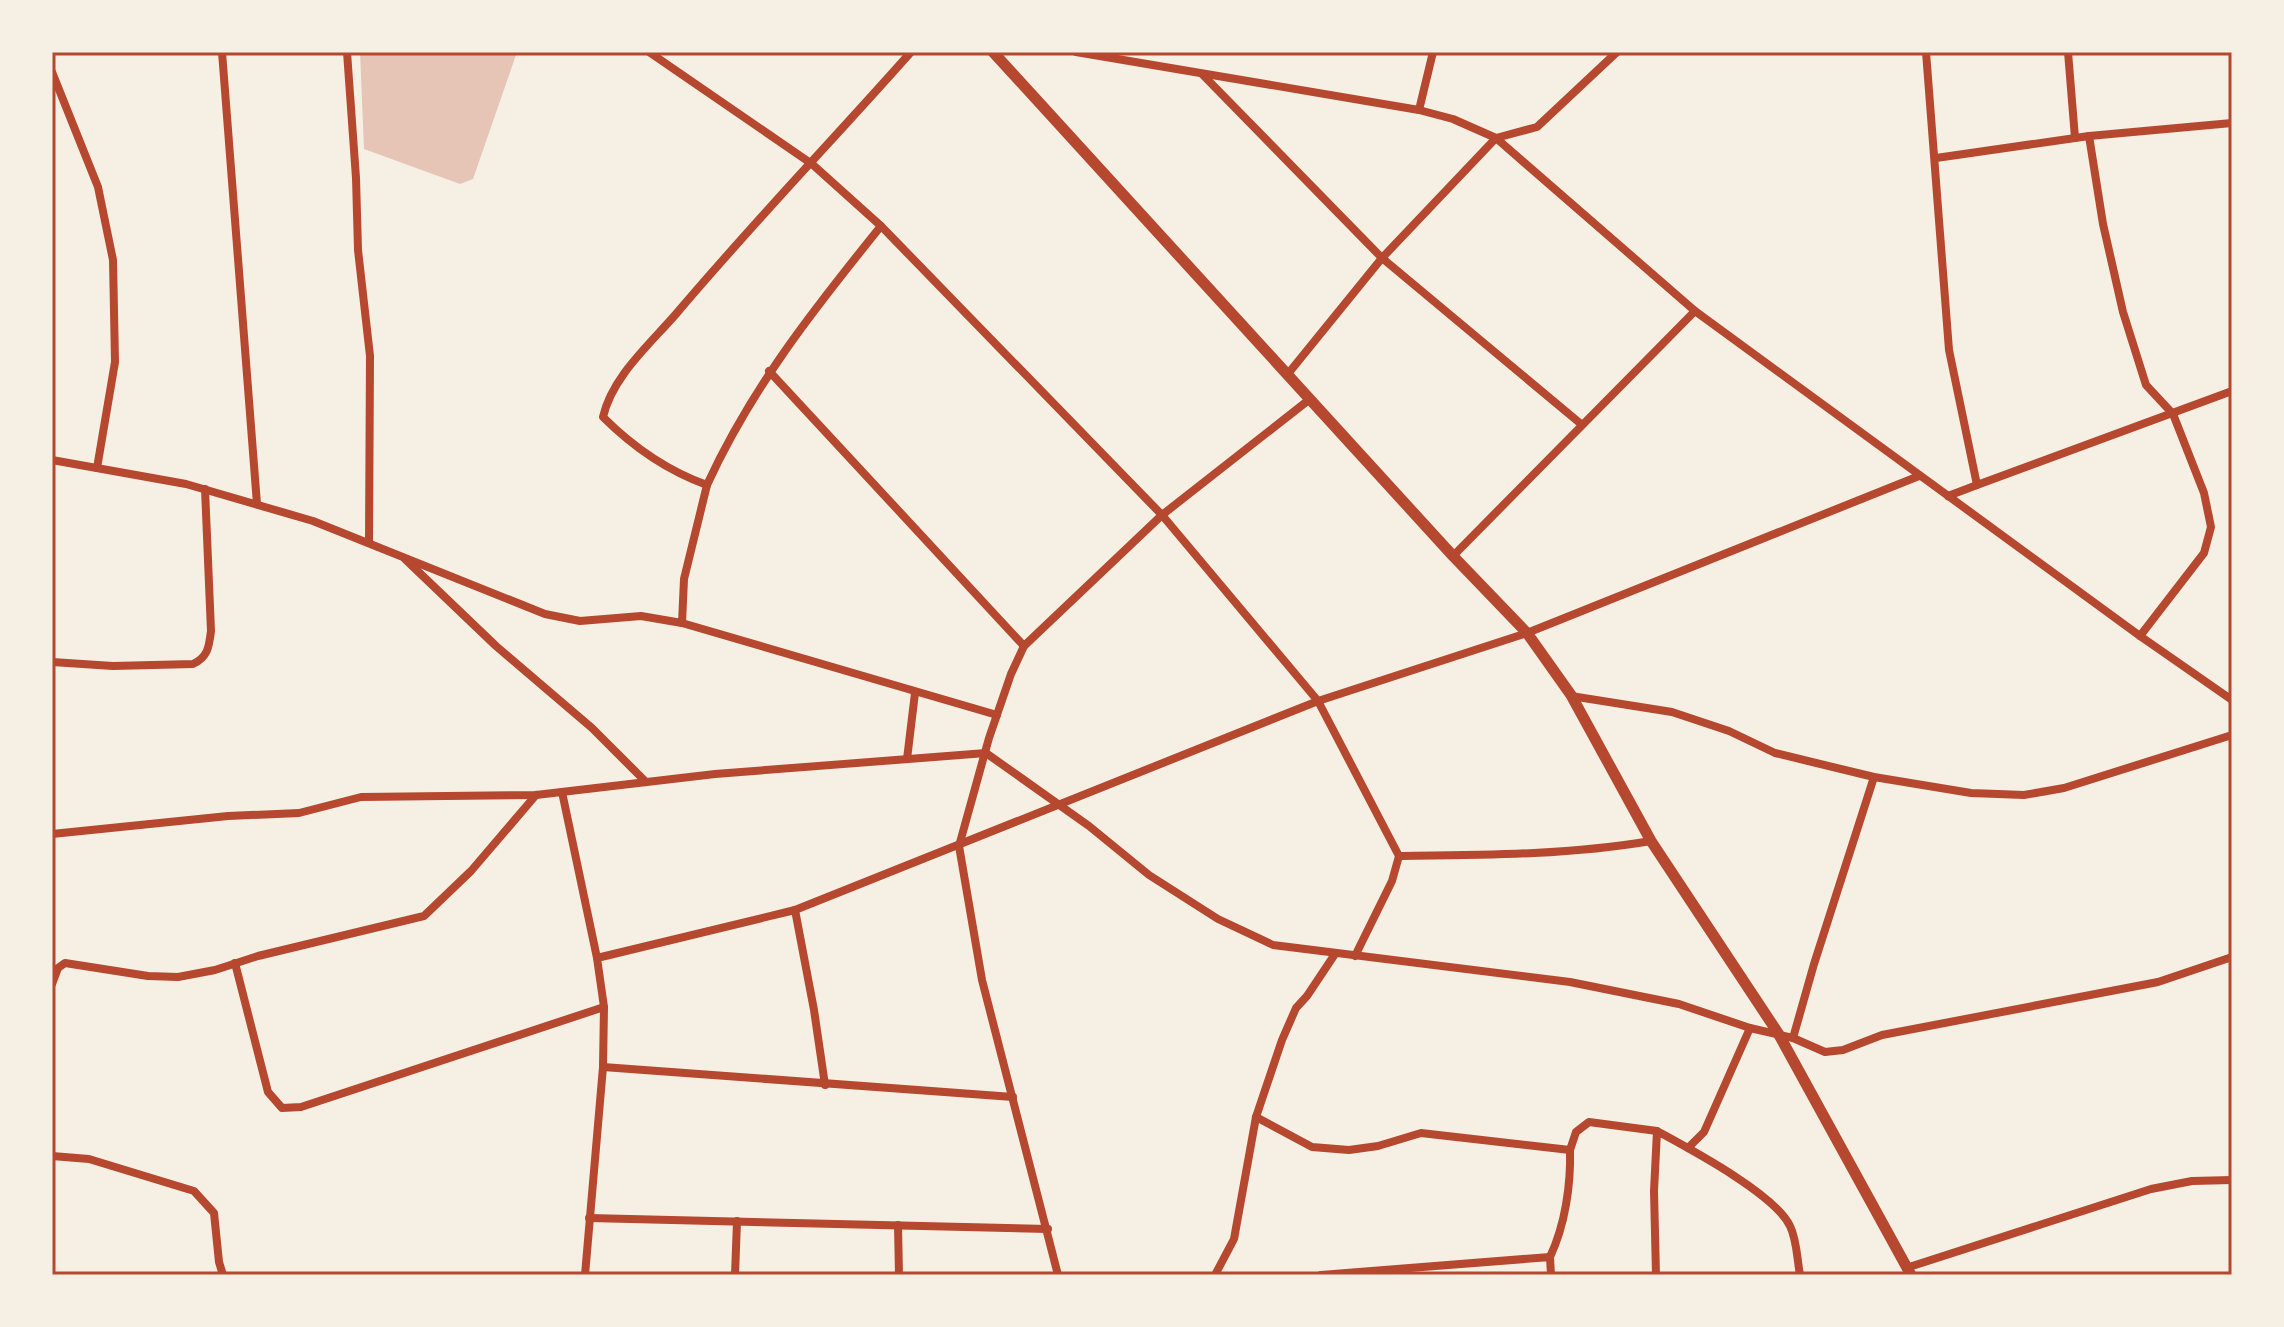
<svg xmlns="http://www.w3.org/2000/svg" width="2284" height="1327" viewBox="0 0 2284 1327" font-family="'PT Sans',sans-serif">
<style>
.building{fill:#e6c5b7}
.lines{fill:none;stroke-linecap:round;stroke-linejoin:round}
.minor{stroke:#b5482f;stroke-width:8}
.tertiary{stroke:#b5482f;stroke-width:11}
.neatline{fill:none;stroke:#b5482f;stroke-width:3}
</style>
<rect width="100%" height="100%" fill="#f6efe4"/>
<!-- building -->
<polygon class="building" points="360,52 517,52 473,179 460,184 364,149"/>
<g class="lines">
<!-- minor -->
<g class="minor">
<polyline points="222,52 257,504"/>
<polyline points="347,52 356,178 358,250 370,356 369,543"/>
<polyline points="649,52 812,164 881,226 1162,515 1318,701 1399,856 1392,881 1355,956"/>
<polyline points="1076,52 1419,110 1453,119 1496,138 1695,311 2140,636 2232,700"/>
<polyline points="1926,52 1949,350 1977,485 1948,496"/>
<polyline points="2068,52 2075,138"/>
<polyline points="52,72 98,187 113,260 115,362 97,468"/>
<polyline points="1202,74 1382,258 1581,424"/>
<polyline points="1419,110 1433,52"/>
<polyline points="2089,136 2103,224 2123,312 2146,385 2173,414 2204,493 2211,527 2204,553 2140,636"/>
<polyline points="1936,158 2089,136 2232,123"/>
<polyline points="769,371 1024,646"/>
<polyline points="1287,375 1382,258 1496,138 1537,127 1617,52"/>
<polyline points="52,460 186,484 313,521 545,614 580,621 641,616 682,623 997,715"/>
<path d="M707,485C752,387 814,309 881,226"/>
<polyline points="1977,485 2232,391"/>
<polyline points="1453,556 1695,311"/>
<polyline points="405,559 496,646 592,728 646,782"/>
<path d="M682,623L684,579L707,485C668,471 632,446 603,417C612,377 649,345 676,314C752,224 833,140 911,52"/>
<path d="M52,662L113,666L193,664C208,657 209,647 211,631L205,489"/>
<polyline points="1571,696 1672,712 1729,731 1775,753 1874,777 1971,793 2024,795 2064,788 2232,735"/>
<polyline points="907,759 915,693"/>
<polyline points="562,792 597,958"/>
<polyline points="52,834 228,816 299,813 361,797 536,795 715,774 986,753 1089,826 1149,875 1218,919 1273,945 1570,982 1679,1004 1750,1028 1793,1038 1825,1052 1843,1050 1882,1035 2158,982 2232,957"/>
<path d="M1399,856C1484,855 1568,855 1651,841"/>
<polyline points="795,910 814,1010 825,1085"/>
<polyline points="235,963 268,1092 282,1108 301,1107 604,1007"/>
<polyline points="52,984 58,968 65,963 148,976 178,977 215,970 258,956 424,916 471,871 536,795"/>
<polyline points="1793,1038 1814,964 1874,777"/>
<polyline points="603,1067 1013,1097"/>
<polyline points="1256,1117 1312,1147 1349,1150 1378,1146 1421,1133 1570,1150 1576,1132 1589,1122 1657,1131"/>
<polyline points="1688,1148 1704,1132 1750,1028"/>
<polyline points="52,1156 89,1159 194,1191 214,1213 219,1262 223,1275"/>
<polyline points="589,1218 1048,1229"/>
<polyline points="898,1225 899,1275"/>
<path d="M1550,1257C1565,1225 1571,1185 1570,1150"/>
<polyline points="1906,1268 2151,1189 2192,1181 2232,1180"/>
<polyline points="585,1275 603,1067 604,1007 597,958 795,910 1318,701 1527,633 1919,476"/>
<polyline points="735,1275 737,1221"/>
<polyline points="1058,1275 982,980 959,846 989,738 1011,674 1024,646 1162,515 1310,399"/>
<polyline points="1215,1275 1234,1239 1256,1117 1282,1040 1296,1008 1307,996 1335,954"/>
<polyline points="1321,1275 1550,1257 1551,1275"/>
<path d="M1656,1275L1654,1191L1657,1131C1690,1149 1775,1194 1790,1226C1797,1240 1797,1259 1800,1275"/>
</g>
<!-- tertiary -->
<polyline class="tertiary" points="993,52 1453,556 1527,633 1571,695 1651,841 1778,1033 1911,1275"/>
</g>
<!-- border -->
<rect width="2284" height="1327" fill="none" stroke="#f6efe4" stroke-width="108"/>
<rect x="54" y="54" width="2176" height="1219" class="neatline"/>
</svg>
